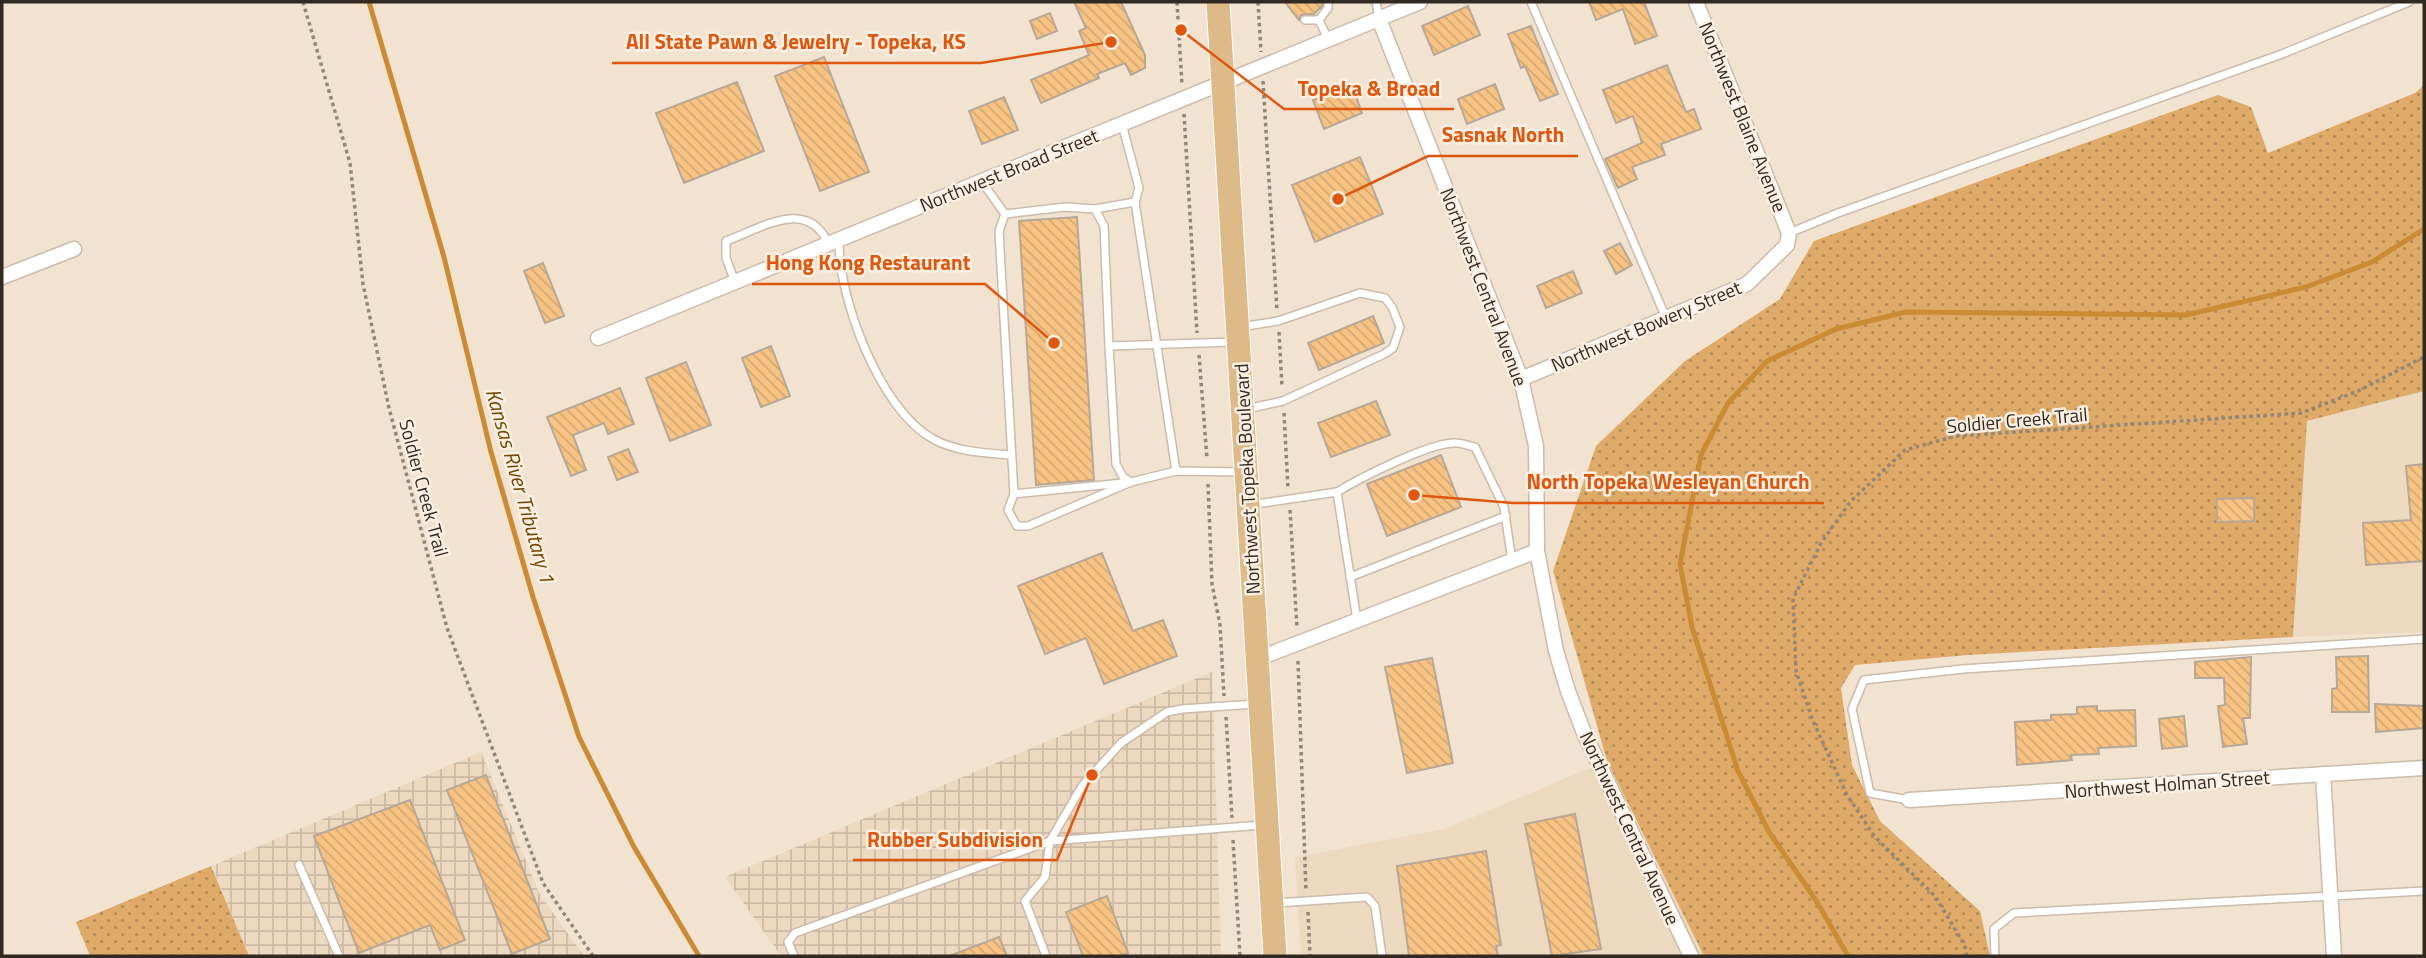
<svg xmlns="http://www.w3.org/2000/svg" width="2426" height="958" viewBox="0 0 2426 958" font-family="'Titillium Web',sans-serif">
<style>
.built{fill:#edd8c0}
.industrial{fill:url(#industrial-grid)}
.grass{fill:url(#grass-dots)}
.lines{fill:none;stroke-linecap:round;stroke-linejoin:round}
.stream{stroke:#ca8b33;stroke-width:5}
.building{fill:url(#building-back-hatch);stroke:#b6a796;stroke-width:2}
.service-casing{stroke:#cbbbaa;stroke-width:10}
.minor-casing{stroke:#cbbbaa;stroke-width:17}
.primary-casing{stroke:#fff;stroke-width:25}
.path{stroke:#918679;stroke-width:3.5;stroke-dasharray:3.5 3.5;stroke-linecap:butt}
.service{stroke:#fff;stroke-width:7}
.minor{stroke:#fff;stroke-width:14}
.primary{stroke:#dfba89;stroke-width:23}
.labels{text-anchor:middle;stroke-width:5;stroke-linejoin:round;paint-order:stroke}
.street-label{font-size:19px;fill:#302a23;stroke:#fdf0e2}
.water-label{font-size:21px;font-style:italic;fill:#714700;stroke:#fdf0e2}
.leader{fill:none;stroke:#df570d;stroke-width:2.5}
.callout-dot{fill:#df570d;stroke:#fdf0e2;stroke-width:2.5}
.callout-label{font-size:21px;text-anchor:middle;font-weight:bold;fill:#df570d;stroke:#fdf0e2;stroke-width:5;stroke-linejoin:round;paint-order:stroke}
</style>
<defs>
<pattern id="industrial-grid" width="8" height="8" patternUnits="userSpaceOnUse" patternTransform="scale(1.75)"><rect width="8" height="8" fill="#edd8c0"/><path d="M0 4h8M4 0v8" fill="none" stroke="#ccbaa5"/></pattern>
<pattern id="grass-dots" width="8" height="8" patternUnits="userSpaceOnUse" patternTransform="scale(1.75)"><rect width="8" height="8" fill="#dfa967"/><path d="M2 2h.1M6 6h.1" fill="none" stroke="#b58a54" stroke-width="1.8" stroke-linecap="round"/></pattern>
<pattern id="building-back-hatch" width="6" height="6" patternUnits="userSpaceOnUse" patternTransform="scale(1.75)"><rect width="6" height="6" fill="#f8c382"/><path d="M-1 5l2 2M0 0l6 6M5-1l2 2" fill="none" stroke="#d5a870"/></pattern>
</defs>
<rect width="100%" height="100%" fill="#f2e2d0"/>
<!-- built -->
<g class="built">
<polygon points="2424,391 2424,632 2293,637 2307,421"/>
<polygon points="1607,761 1704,956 1301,956 1295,857 1445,829"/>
</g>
<!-- industrial -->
<g class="industrial">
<polygon points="1212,672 1221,956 781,956 725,877"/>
<polygon points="481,752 540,895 584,956 249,956 212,866"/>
</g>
<!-- grass -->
<g class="grass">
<polygon points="2424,85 2424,391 2307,421 2293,637 1968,655 1855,665 1841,688 1852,765 1880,821 1980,911 1990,956 1704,956 1607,761 1553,571 1596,446 1685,361 1780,299 1814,241 2218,95 2251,107 2268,153 2415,93"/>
<polygon points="211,866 249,956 90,956 76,922"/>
</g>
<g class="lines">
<!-- stream -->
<g class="stream">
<polyline points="369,2 444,257 491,452 533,597 579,737 634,847 699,956"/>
<polyline points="1848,956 1817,902 1769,832 1738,771 1692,627 1680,564 1701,455 1728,403 1767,361 1836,329 1906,312 2186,315 2306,287 2372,262 2424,229"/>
</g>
</g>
<!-- building -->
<g class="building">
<polygon points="1074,2 1121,2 1145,55 1145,68 1131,75 1125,63 1097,74 1099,78 1041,103 1031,80 1089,55 1079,31 1086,28"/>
<polygon points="1285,2 1322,2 1322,6 1314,14 1301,15 1299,20"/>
<polygon points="1589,2 1644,2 1657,36 1635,44 1623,9 1596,20"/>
<polygon points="1468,6 1480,35 1434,55 1422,26"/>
<polygon points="1050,13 1057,31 1037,39 1030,21"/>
<polygon points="1531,26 1558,94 1540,101 1525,66 1521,68 1508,34"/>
<polygon points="824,57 869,172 820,191 775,76"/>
<polygon points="1667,65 1686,112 1694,109 1701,129 1661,144 1665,155 1632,167 1637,179 1618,188 1605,159 1642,143 1633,116 1616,123 1603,90"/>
<polygon points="737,82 764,151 684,183 656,113"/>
<polygon points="1495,84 1504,109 1467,124 1458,99"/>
<polygon points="1352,86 1362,113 1324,129 1313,100"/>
<polygon points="1004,97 1018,130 982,144 969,111"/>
<polygon points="1360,157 1383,214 1315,242 1292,185"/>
<polygon points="1077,217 1094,480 1036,485 1019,221"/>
<polygon points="1620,243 1632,265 1616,274 1604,251"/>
<polygon points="543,263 564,316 545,323 524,271"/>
<polygon points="1573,271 1582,293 1546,308 1537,286"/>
<polygon points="1373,316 1384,343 1319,370 1308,343"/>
<polygon points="771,346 790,396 761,407 742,358"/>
<polygon points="686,362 711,425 670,441 646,378"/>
<polygon points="620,388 634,424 608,434 604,423 573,435 586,470 571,476 547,417"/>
<polygon points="1376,401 1390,435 1331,457 1318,423"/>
<polygon points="628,449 638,472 617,480 608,457"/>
<polygon points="1441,455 1461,507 1387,536 1367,484"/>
<polygon points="2424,464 2424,561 2366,565 2363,523 2411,520 2406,466"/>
<polygon points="2254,498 2254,521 2217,522 2217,499"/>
<polygon points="1102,553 1133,631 1163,620 1177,656 1104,684 1086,638 1045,654 1018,586"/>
<polygon points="2368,656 2369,712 2332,712 2332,689 2337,688 2336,657"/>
<polygon points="2251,657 2250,718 2243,718 2247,744 2223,747 2218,706 2225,705 2224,678 2195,678 2195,662"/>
<polygon points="1432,658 1453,763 1407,773 1385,667"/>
<polygon points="2375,704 2424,706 2424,728 2376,732"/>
<polygon points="2097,706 2097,711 2135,710 2136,746 2098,748 2099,754 2071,755 2072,760 2017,765 2015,722 2051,720 2051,715 2077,714 2077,707"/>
<polygon points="2184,716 2187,746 2162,749 2159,719"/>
<polygon points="486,775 550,939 512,954 447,790"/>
<polygon points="410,800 465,940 440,950 430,925 359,953 314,836"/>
<polygon points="1575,814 1601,949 1552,956 1525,824"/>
<polygon points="1486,851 1501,945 1496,946 1498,956 1409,956 1397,866"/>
<polygon points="1107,896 1128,953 1120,956 1083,956 1066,912"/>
<polygon points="999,937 1007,956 952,956 952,955"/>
</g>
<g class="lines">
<defs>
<g id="service">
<polyline points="1328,2 1328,8 1319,20 1328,39"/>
<polyline points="1376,2 1379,18"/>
<polyline points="1531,2 1666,318"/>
<polyline points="1305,20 1319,20"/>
<polyline points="982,182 1005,214 1065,207 1095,209 1104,226 1109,346"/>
<polyline points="1135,202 1176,471"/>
<polyline points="1095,209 1135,202 1139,188 1122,124"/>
<polyline points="1005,214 999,231 1014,494 1008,510 1017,526 1028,526 1131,482"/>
<polyline points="1789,233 1838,213 2282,54 2409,2"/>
<path d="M839,240C838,298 880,410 933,439C957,452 985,453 1011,455"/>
<path d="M735,282L726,258V241C762,228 807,197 828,243"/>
<polyline points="1240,327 1278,321 1360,293 1385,298 1392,307 1400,327 1393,348 1384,354 1283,401 1247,409"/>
<polyline points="1234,342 1109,346 1116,464 1123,477 1131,482 1176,471 1242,472"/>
<path d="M1337,492C1360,478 1427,444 1453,443C1460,442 1468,446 1475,447L1504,507L1512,561"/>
<polyline points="1014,494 1123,483"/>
<polyline points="1250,505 1337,492 1357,620"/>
<polyline points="1350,577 1506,516"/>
<polyline points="1909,800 1870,793 1852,709 1864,680 1963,669 2424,639"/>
<polyline points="299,865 339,956"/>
<polyline points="1276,903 1367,897 1375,906 1382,956"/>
<polyline points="794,956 788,942 795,933 1050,841 1263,825"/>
<polyline points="1046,956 1025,901 1045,877 1050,841 1082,786 1121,743 1167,712 1182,709 1256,704"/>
<polyline points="1995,956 1994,929 2014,913 2424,891"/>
</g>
<g id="minor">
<polyline points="1379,19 1521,379 1536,446 1537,551 1556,651 1568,691 1584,733 1691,956"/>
<polyline points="2,277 74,249"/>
<polyline points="598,338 1420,2"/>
<polyline points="1521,379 1747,284 1787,245 1789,233 1696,2"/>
<polyline points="1257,659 1537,551"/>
<polyline points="2323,774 2334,956"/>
<polyline points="1909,800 2424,768"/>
</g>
<polyline id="primary" points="1218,2 1275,956"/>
</defs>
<!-- service casing -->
<use href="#service" class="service-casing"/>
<!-- minor casing -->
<use href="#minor" class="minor-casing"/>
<!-- primary casing -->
<use href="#primary" class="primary-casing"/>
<!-- path -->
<g class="path">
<polyline points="303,2 350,163 363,284 389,408 447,628 543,883 593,956"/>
<polyline points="1177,2 1182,85"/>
<polyline points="1258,2 1261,52"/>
<polyline points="1263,81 1277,311"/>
<polyline points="1184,114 1197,333"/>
<polyline points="1279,332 1282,387"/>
<polyline points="1199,355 1207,459"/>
<polyline points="1284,413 1288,489"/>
<polyline points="1208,484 1212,584 1220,625 1224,696"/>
<polyline points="1290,510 1297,628"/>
<polyline points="1298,661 1306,891"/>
<polyline points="1226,717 1232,818"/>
<polyline points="1233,840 1240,956"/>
<polyline points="1308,912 1310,956"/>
<polyline points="1967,956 1964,944 1935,896 1875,837 1847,795 1813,721 1796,671 1793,599 1821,543 1851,501 1905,450 1956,436 2301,413 2358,391 2424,357"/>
</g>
<!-- service -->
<use href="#service" class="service"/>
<!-- minor -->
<use href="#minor" class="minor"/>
<!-- primary -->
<use href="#primary" class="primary"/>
</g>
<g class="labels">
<!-- street labels -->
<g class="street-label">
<text transform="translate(1743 117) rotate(68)" y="7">Northwest Blaine Avenue</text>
<text transform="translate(1009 170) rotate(-22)" y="7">Northwest Broad Street</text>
<text transform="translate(1484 287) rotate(69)" y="7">Northwest Central Avenue</text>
<text transform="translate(1646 326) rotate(-23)" y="7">Northwest Bowery Street</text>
<text transform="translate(2017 420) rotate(-5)" y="7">Soldier Creek Trail</text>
<text transform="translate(1247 479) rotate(-93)" y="7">Northwest Topeka Boulevard</text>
<text transform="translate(424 488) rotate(75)" y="7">Soldier Creek Trail</text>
<text transform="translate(2167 784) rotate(-4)" y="7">Northwest Holman Street</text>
<text transform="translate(1630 828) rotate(65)" y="7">Northwest Central Avenue</text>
</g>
<!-- water labels -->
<g class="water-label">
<text transform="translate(520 486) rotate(74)" y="7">Kansas River Tributary 1</text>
</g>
</g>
<!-- callouts -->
<path class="leader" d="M1111 42L981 63H612M1181 30L1284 109H1454M1338 199L1428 156H1578M1054 343L985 284H752M1414 495L1513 503H1824M1092 775L1057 860H853"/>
<g class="callout-dot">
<circle cx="1111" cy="42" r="7"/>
<circle cx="1181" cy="30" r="7"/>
<circle cx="1338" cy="199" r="7"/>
<circle cx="1054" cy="343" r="7"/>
<circle cx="1414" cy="495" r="7"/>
<circle cx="1092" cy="775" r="7"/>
</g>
<g class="callout-label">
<text x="796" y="49">All State Pawn &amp; Jewelry - Topeka, KS</text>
<text x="1369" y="96">Topeka &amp; Broad</text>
<text x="1503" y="142">Sasnak North</text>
<text x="868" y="270">Hong Kong Restaurant</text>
<text x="1668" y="489">North Topeka Wesleyan Church</text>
<text x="955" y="847">Rubber Subdivision</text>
</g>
<!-- border -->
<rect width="2426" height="958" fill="none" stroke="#302a23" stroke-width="7"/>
</svg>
